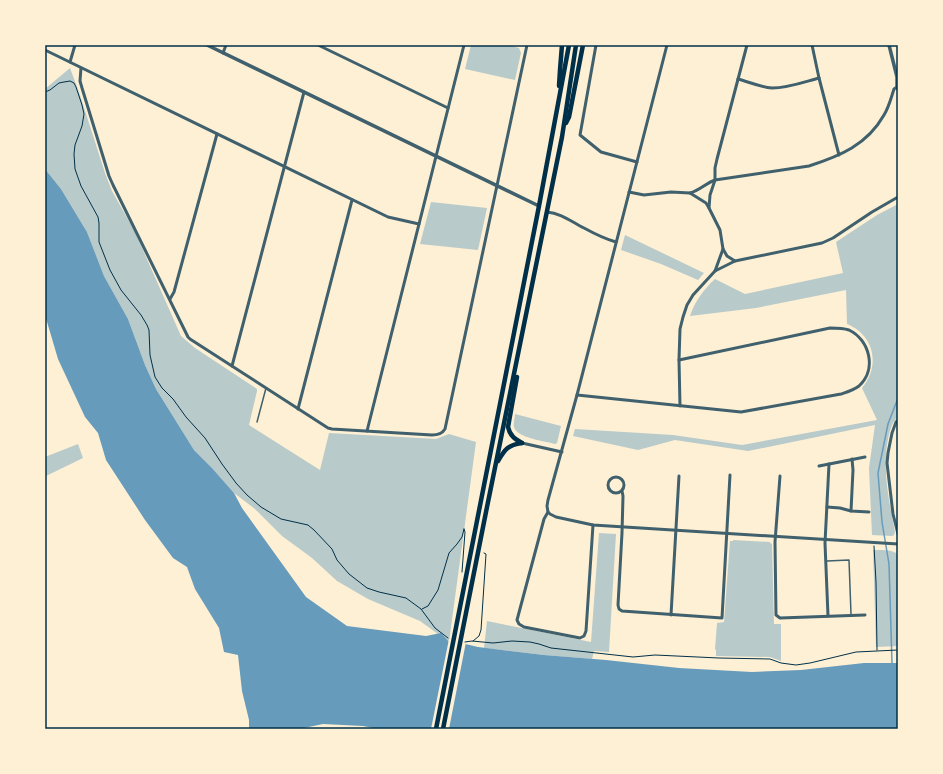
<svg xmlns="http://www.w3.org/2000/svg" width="943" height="774" viewBox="0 0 943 774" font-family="'Work Sans',sans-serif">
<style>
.green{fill:#b9caca}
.water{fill:#669bbc}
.pier{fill:#fdf0d5}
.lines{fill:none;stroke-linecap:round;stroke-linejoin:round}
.stream{stroke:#669bbc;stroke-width:1.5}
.path{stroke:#003049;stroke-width:1}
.service{stroke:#3f606c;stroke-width:1.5}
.minor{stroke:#3f606c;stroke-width:3}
.tertiary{stroke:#3f606c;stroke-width:3.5}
.trunk{stroke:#003049;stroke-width:4.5}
.neatline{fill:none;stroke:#003049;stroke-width:1.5}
</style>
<rect width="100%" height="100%" fill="#fdf0d5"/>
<!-- green -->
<g class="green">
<polygon points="471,45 508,45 519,48 521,53 515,80 465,69"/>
<polygon points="70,68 80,95 105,173 112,191 135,232 181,336 195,348 257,389 257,391 249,425 320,470 329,433 436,439 449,434 476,442 449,642 420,621 368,599 337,581 312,558 282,536 255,509 234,493 212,468 194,450 156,389 145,365 128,319 104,276 87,232 61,189 45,169 45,89"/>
<polygon points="431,202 487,208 478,250 420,244"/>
<path d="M898,204V417C891,423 890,431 888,439C882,470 889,501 895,532L894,535L892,536L872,535L869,468L875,425L748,451L675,440L638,450L573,436L575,429L673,435L742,445L877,420L862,388C881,365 874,335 847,324L846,290L756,308L690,316C695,301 704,289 715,279L745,294L843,273L836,242L877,215Z"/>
<polygon points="625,235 704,273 698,280 661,264 621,250"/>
<path d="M515,414L561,426L557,443L555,444C545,441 517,438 514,427C513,423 515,418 515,414Z"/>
<polygon points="78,444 83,458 46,476 45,475 45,457"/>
<polygon points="599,533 616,534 609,652 594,651 592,659 544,655 484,648 487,621 591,642"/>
<polygon points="733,540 770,542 770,543 772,544 774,624 781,624 781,661 770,657 716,656 716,650 715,649 717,623 724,622 730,541 733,541"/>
<path d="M873,550C881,550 891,549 898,554V646L876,647Z"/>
</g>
<!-- water -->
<polygon class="water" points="45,169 61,189 87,232 104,276 128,319 145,365 156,389 194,450 212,468 234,493 242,508 306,597 347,626 426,636 441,633 449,642 457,642 478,647 544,655 606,660 679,668 752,672 801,670 864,663 898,663 898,729 379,729 363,726 323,724 299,729 249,729 249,720 242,691 238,655 224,652 219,628 195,589 187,567 173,558 145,520 106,460 98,433 85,417 58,359 45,315"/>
<!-- pier -->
<polygon class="pier" points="449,639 450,640 457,640 466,642 449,729 431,729"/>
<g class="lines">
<!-- stream -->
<polyline class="stream" points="892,663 889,564 882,522 878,473 888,424 898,398"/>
<!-- path -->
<g class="path">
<polyline points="45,92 50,90 59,83 64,82 70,81 74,83 76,87 82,105 84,114 82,126 75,145 74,154 75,169 81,186 98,217 99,223 99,242 110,270 121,290 141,315 147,325 149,330 150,355 155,377 162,388 173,399 186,417 205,438 222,464 236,483 247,495 261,507 281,519 308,525 314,530 332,549 337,560 349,574 367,588 379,592 406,598 421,609 435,628 448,638"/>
<polyline points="874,546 876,582 877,650"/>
<polyline points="462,572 465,532 464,529"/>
<polyline points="422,609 428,606 438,590 449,553 457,544 462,537 464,529"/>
<polyline points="473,641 479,636 481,630 486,554 484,553"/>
<polyline points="465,642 472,641 493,643 512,641 530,642 539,644 551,648 633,657 655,655 719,658 770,659 781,663 796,665 810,663 856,652 898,650"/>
</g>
<!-- service -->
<g class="service">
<polyline points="257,422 266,388"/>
<polyline points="827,561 849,560 851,614"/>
</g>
<!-- minor -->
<g class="minor">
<polyline points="318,45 448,108"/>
<polyline points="596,45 580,135 601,152 637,162"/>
<polyline points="812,45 819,78 839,155"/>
<polyline points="45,50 388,217 419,224"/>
<polyline points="223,53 226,45"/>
<polyline points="70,62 75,45"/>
<path d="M81,68L80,81L82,88L109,176L113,185L188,337L190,339L328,428L332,429L432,435C438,435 442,434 445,429L527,45"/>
<path d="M738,79C749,82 760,87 772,88C788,88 804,82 819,78"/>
<polyline points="629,192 644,195 671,192 690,193 706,203 709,208"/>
<path d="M690,193C699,191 706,183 715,180L809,166C840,156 867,145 884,115C889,107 891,98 894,89L897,87"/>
<path d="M547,212C561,213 572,222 584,228C595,234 605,239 616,242"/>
<polyline points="723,249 727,256 735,261"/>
<polyline points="715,271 735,261 822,243 833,238 872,212 898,197"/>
<polyline points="170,299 174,292 217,134"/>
<polyline points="232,366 304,92"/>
<path d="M577,395L741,412L841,394C847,392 854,390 859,386C877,370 870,340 849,330C843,328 837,328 830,328L679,360"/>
<polyline points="680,406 679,360 680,329 683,317 687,305 693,295 715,271 723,249 720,230 709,208 710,195 715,180 715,168 717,159 747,45"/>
<polyline points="298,409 352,200"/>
<polyline points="898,420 896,422 892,433 888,453 887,463 893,514 898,534"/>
<polyline points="367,431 464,45"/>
<polyline points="522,443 562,452"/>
<polyline points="819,466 865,457"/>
<polyline points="780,476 775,542 776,615 780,618 865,615"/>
<circle cx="616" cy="485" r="8"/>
<polyline points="622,491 623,496 622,533 618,605 619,609 622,611 722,618 730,475"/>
<polyline points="827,507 840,508 851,511 869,512"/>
<polyline points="851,511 853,470 852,459"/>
<polyline points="548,512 550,514 556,517 593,525 898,544"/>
<polyline points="593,525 586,631 584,636 580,638 524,627 519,624 517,620 544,519 548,512 547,506 548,500 577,395 667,45"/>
<polyline points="671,615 679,476"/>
<polyline points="828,616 825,543 829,464"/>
</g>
<!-- tertiary -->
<g class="tertiary">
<polyline points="207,45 539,206"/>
<polyline points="889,45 897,77 897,87 898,89"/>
</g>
<!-- trunk -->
<g class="trunk">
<polyline points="559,86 560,70 562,45"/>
<polyline points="566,123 569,117 583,45"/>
<path d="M517,377L508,427C510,436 515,439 522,443"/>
<path d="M498,461C505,449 508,445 522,443"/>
<polyline points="436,729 539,206 569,45"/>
<polyline points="443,729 486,512 562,137 576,45"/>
</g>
</g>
<!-- border -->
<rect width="943" height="774" fill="none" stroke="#fdf0d5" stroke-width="92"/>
<rect x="46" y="46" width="851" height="682" class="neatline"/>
</svg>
